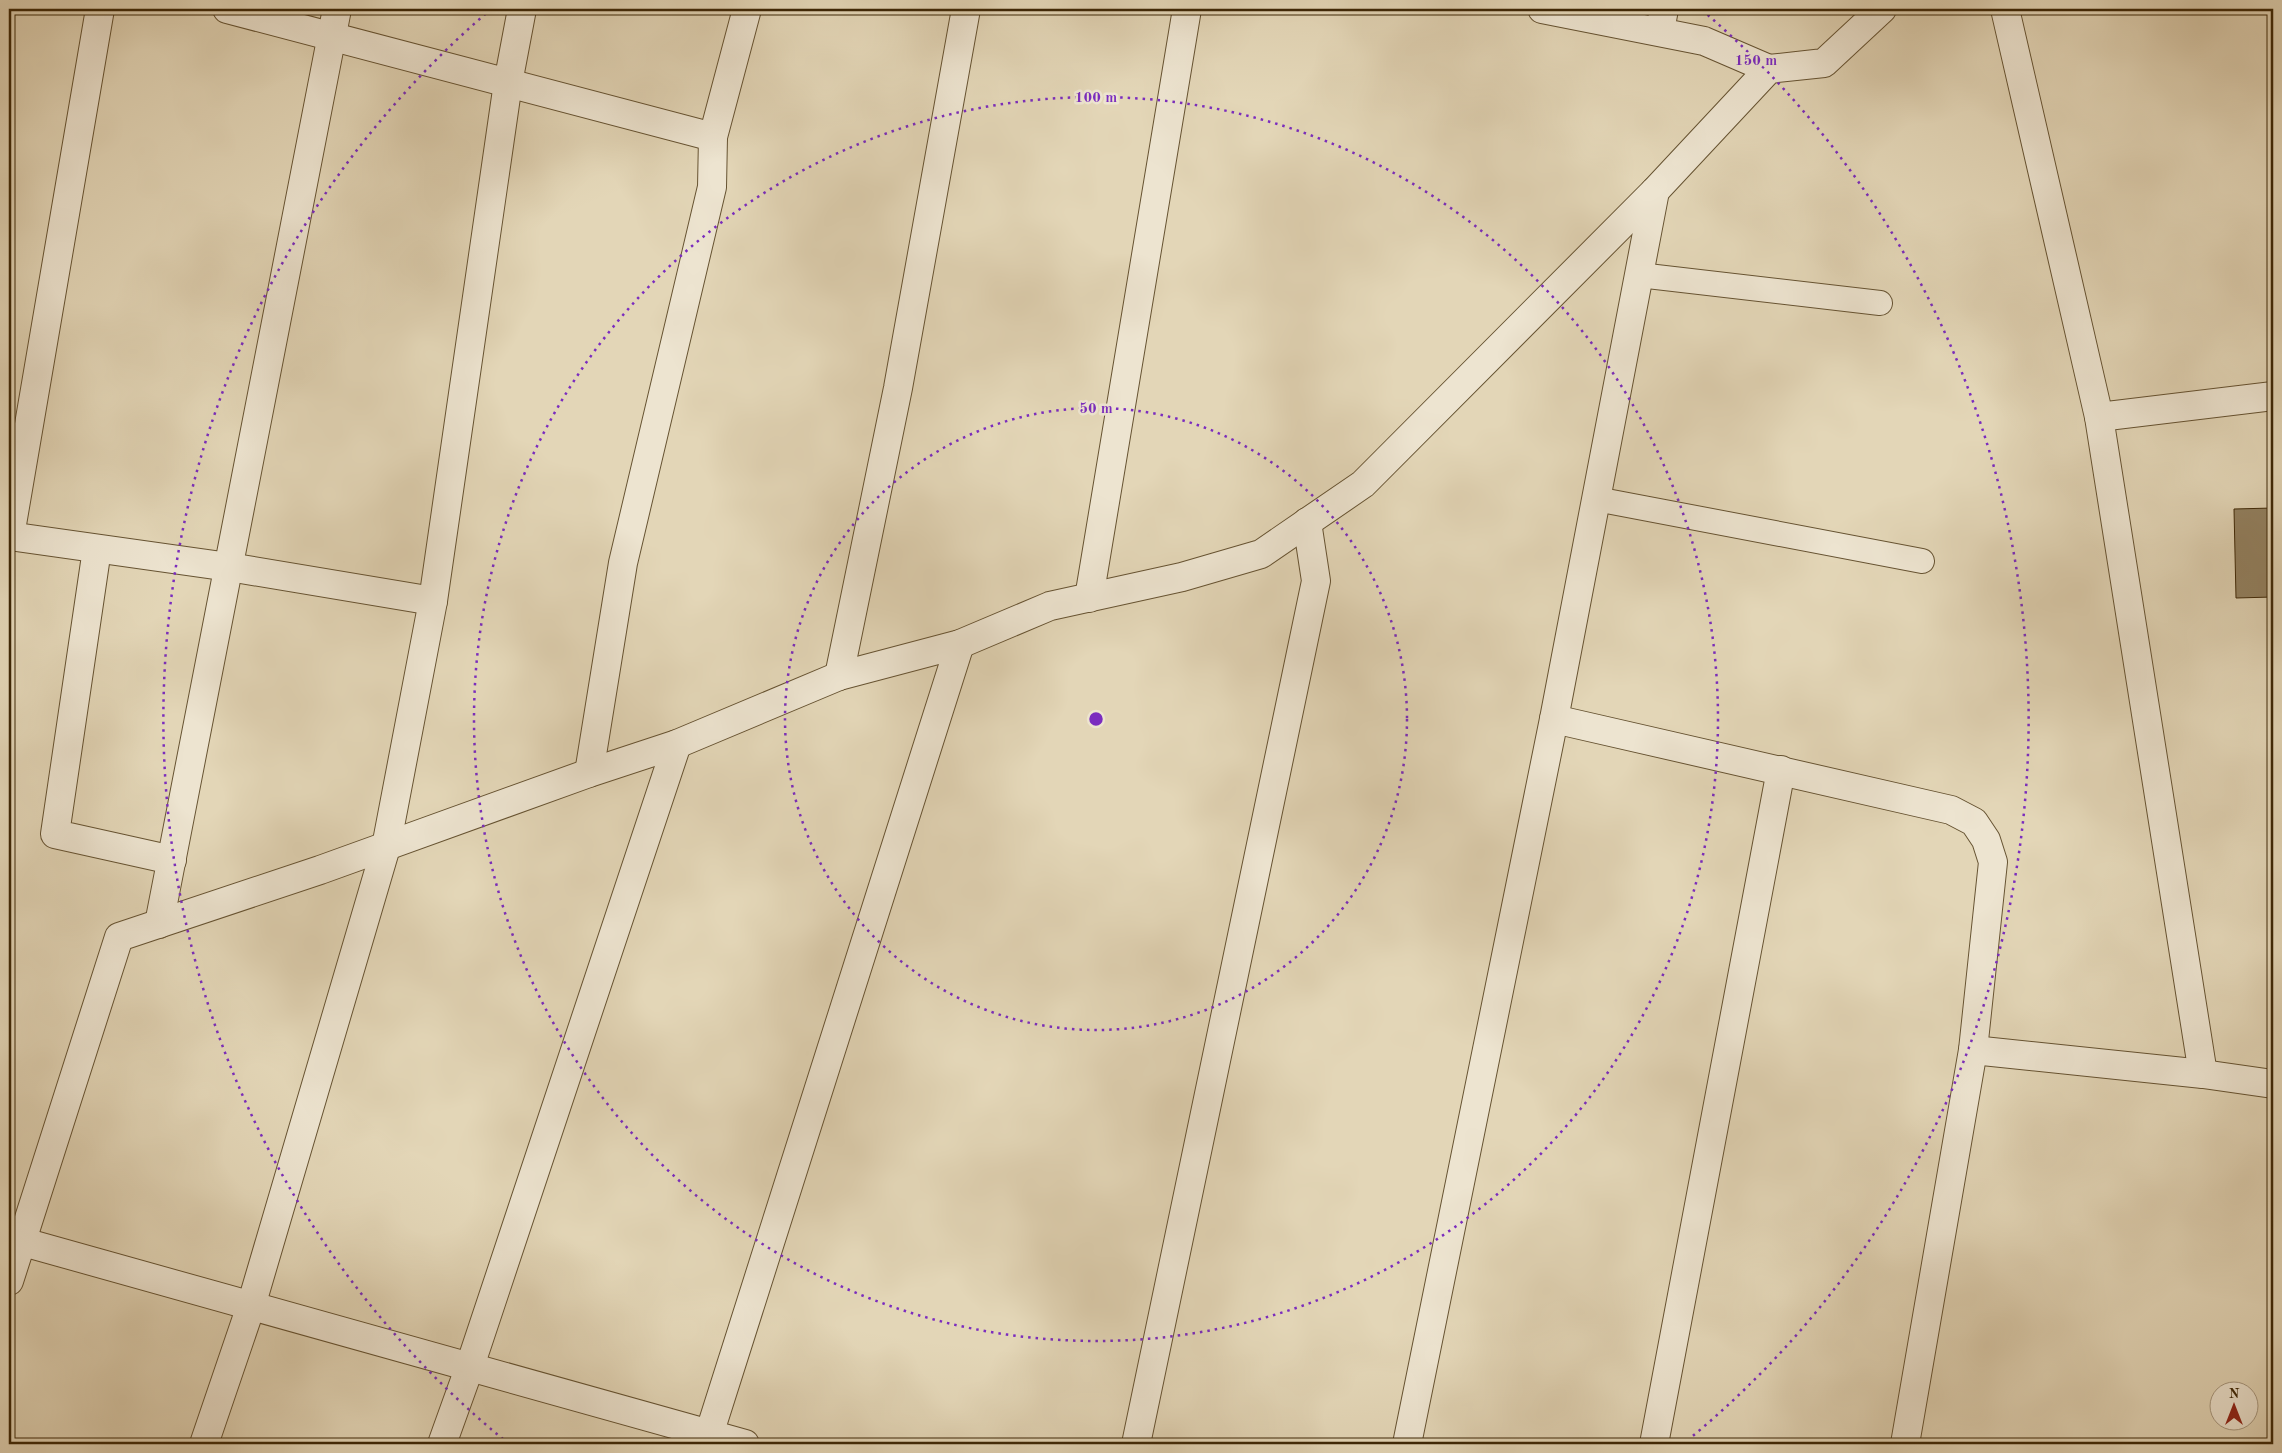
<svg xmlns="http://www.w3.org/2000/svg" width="2282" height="1453" viewBox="0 0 2282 1453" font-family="'Old Standard TT',serif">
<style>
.building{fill:#938262;stroke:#3d2706}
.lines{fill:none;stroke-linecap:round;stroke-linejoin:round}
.lane-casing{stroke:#665332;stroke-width:26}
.street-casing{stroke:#665332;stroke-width:30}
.lane{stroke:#ede4d0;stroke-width:24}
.street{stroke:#ede4d0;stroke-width:28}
.ring{fill:none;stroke:#7b2cbf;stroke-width:2.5;stroke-dasharray:2.5 5}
.centre{fill:#7b2cbf;stroke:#ede4d0;stroke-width:2.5}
.ring-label{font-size:15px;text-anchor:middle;font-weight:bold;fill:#7b2cbf;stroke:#ede4d0;stroke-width:5;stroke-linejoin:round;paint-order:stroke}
</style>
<rect width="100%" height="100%" fill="#e3d6b7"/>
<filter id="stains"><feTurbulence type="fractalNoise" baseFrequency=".004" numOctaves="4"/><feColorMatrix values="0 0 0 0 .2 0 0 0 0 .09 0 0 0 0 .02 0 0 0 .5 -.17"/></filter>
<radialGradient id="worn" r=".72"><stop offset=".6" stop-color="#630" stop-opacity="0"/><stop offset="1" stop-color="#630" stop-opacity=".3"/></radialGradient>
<!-- building -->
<polygon class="building" points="2273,508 2273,597 2236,598 2234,509"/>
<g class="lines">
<defs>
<g id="lane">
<polyline points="1639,275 1880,303"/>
<polyline points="1596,499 1922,561"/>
</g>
<g id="street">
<polyline points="227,9 713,137 747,9"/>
<polyline points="1542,9 1704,41 1769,69"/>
<polyline points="2005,9 2099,417 2273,396"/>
<polyline points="1660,31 1664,9"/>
<polyline points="2099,417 2203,1074"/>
<polyline points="9,536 229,567 433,601"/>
<polyline points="10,536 100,9"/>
<polyline points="97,549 55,834 172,860"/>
<polyline points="1089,598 1187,9"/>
<polyline points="839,676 898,388 966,9"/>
<polyline points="1554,719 1951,810 1974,822 1986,840 1993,862 1973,1050 1905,1444"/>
<polyline points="589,773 623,563 712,187 713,137"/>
<polyline points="159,924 337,9"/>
<polyline points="1973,1050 2203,1074 2273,1084"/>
<polyline points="9,1238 745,1444"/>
<polyline points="9,1281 119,937 320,870 589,773 677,744 839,676 960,644 1050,606 1182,577 1261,554 1363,484 1655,191 1769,69 1824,63 1882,9"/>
<polyline points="204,1444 251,1306 386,847 433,601 508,83 522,9"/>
<polyline points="442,1444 470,1366 677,744"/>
<polyline points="706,1444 960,644"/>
<polyline points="1136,1444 1316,581 1307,522"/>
<polyline points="1407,1444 1554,719 1655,191"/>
<polyline points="1654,1444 1781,770"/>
</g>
</defs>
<!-- lane casing -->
<use href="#lane" class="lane-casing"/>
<!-- street casing -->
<use href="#street" class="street-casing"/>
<!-- lane -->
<use href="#lane" class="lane"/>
<!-- street -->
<use href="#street" class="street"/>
</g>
<!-- distance rings -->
<g class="ring">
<circle cx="1096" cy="719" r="311"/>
<circle cx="1096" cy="719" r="622"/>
<path d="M509 1444A933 933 0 0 1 490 10M1702 10A933 933 0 0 1 1683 1444"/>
</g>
<circle cx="1096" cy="719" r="8" class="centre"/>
<g class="ring-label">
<text x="1756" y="65">150 m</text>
<text x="1096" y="102">100 m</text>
<text x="1096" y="413">50 m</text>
</g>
<!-- margin -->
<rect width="2282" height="1453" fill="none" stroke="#e3d6b7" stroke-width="30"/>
<rect x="10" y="10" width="2262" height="1433" fill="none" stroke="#3d2706" stroke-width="2.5"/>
<rect x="15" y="15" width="2252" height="1423" fill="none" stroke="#3d2706"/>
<!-- north arrow -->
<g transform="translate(2234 1406)"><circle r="24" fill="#ede4d0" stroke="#a7987f"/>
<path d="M0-4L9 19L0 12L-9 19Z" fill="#8f2418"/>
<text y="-8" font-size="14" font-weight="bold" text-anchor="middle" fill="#3d2706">N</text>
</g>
<rect width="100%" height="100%" filter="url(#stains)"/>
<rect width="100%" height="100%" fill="url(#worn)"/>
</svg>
